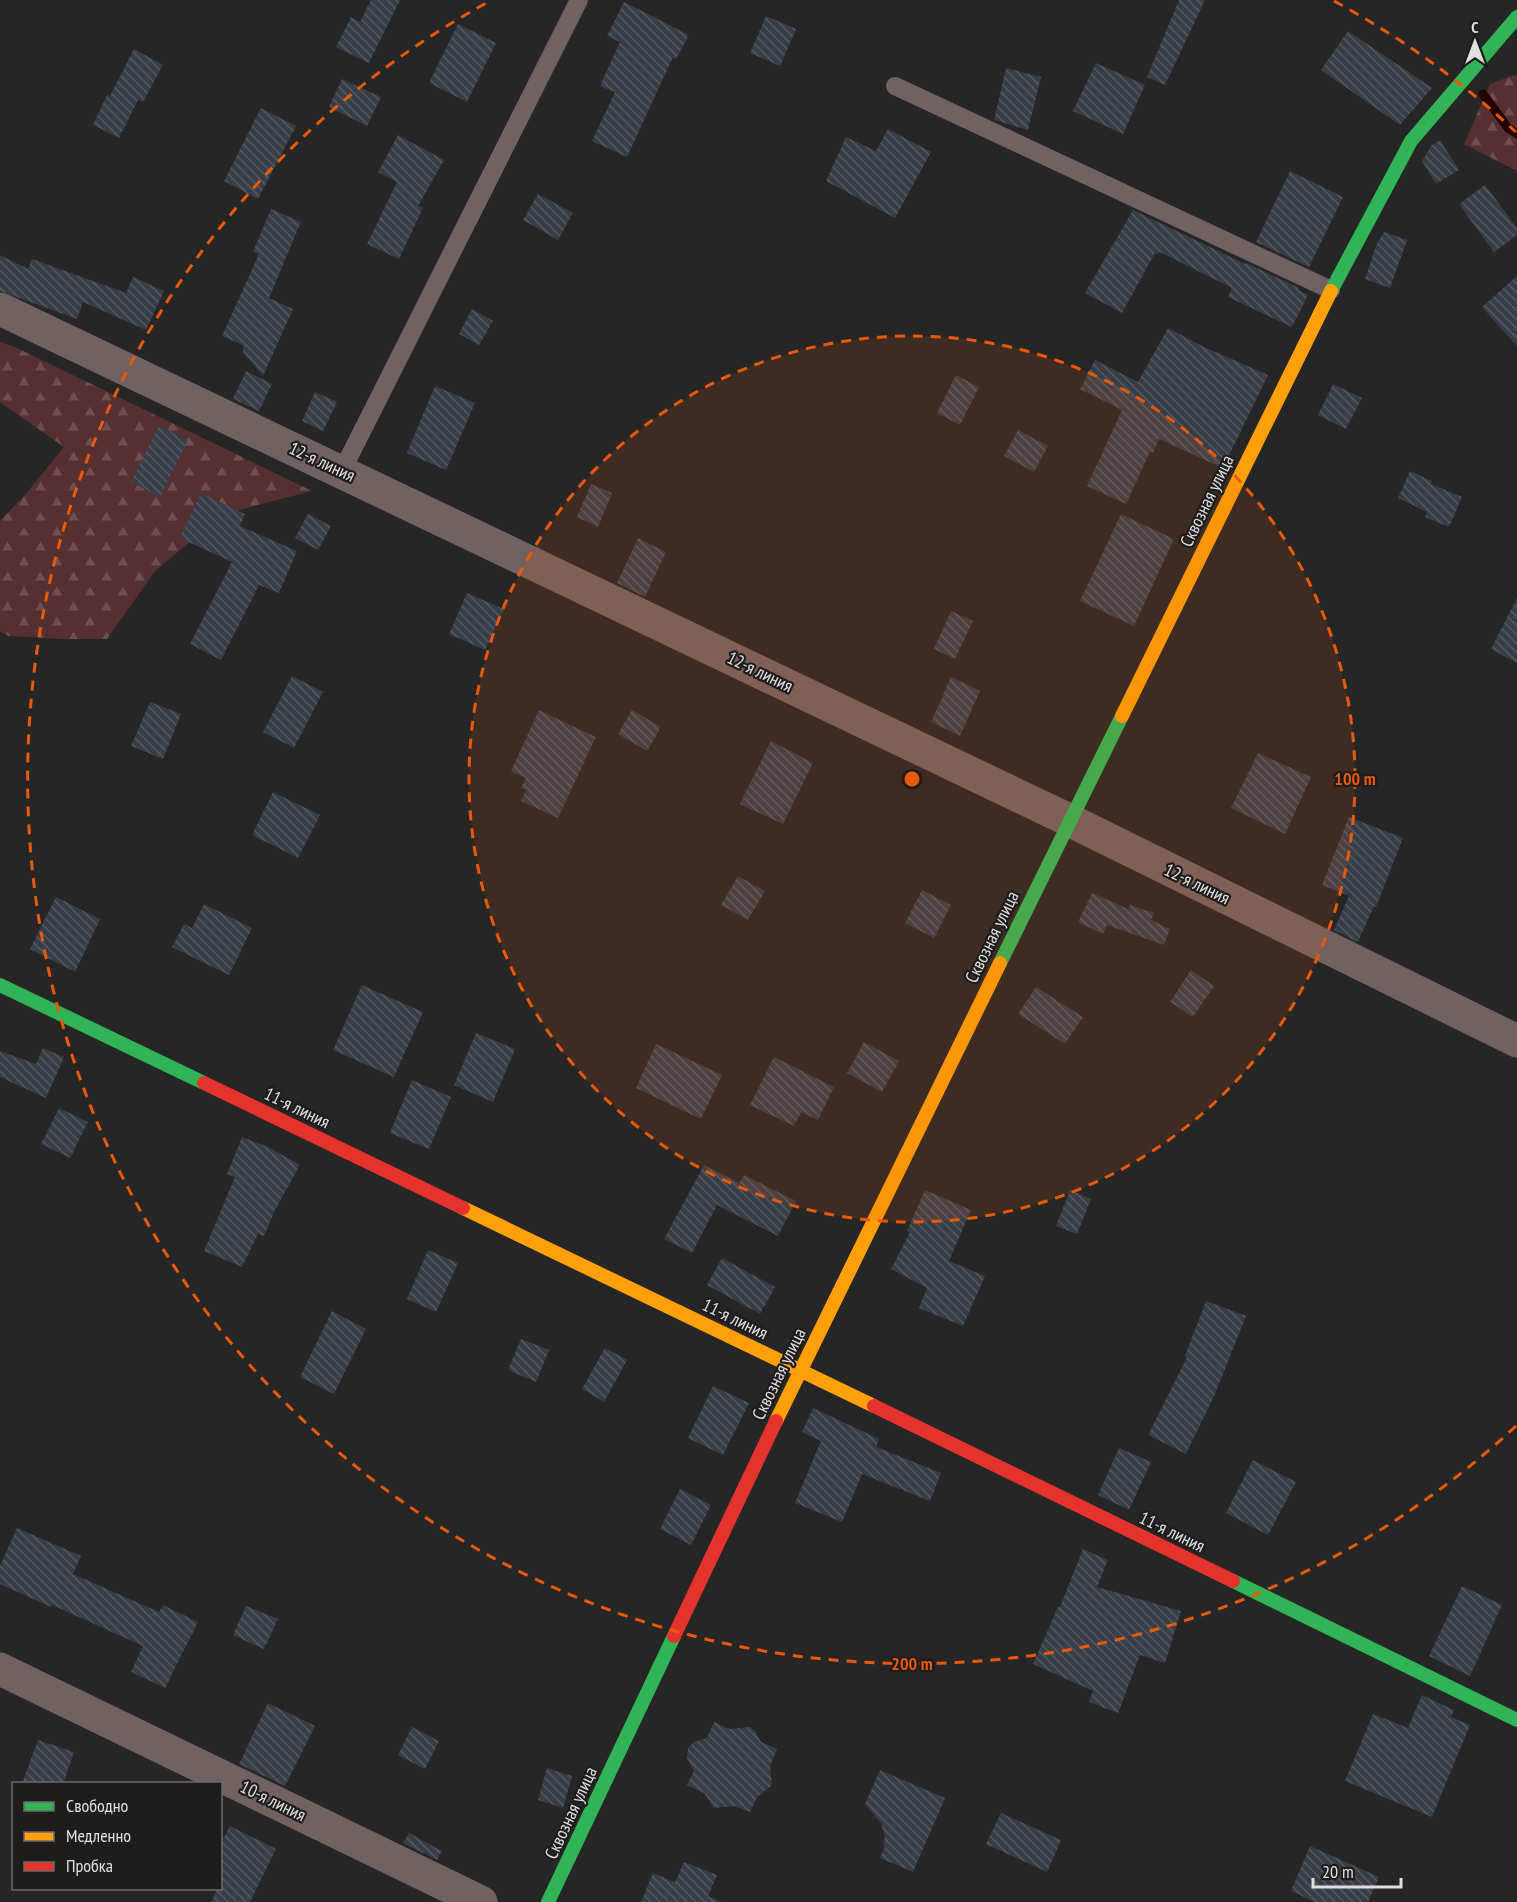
<svg xmlns="http://www.w3.org/2000/svg" width="1517" height="1902" viewBox="0 0 1517 1902" font-family="'PT Sans Narrow',sans-serif">
<style>
.forest{fill:url(#forest-firs)}
.lines{fill:none;stroke-linecap:round;stroke-linejoin:round}
.stream{stroke:#240407;stroke-width:9}
.building{fill:url(#building-back-hatch)}
.lane{stroke:#726161;stroke-width:18}
.street{stroke:#726161;stroke-width:33}
.fast{stroke:#30b455;stroke-width:14}
.slow{stroke:#ff9f0a;stroke-width:14}
.jam{stroke:#e5322d;stroke-width:14}
.ring{fill:none;stroke:#e8590c;stroke-width:3;stroke-dasharray:10 8}
.labels{text-anchor:middle;stroke-width:4.5;stroke-linejoin:round;paint-order:stroke}
.street-label{font-size:18px;fill:#e1dfdf;stroke:#1f1c1c}
.centre{fill:#e8590c;stroke:#1f1c1c;stroke-width:3}
.ring-label{font-size:18px;text-anchor:middle;font-weight:bold;fill:#e8590c;stroke:#1f1c1c;stroke-width:4.5;stroke-linejoin:round;paint-order:stroke}
</style>
<defs>
<pattern id="forest-firs" width="22" height="20" patternUnits="userSpaceOnUse" patternTransform="scale(1.5)"><rect width="22" height="20" fill="#563030"/><path d="M5 1l3.5 6h-7zM16 11l3.5 6h-7z" fill="#6e4e4e"/></pattern>
<pattern id="building-back-hatch" width="6" height="6" patternUnits="userSpaceOnUse" patternTransform="scale(1.5)"><rect width="6" height="6" fill="#373e48"/><path d="M-1 5l2 2M0 0l6 6M5-1l2 2" fill="none" stroke="#545962"/></pattern>
</defs>
<rect width="100%" height="100%" fill="#272626"/>
<!-- forest -->
<g class="forest">
<polygon points="1517,74 1517,171 1464,144 1490,84"/>
<polygon points="0,342 15,347 312,491 239,510 209,526 155,571 107,639 63,639 8,636 0,631 0,521 25,495 64,447 0,402"/>
</g>
<g class="lines">
<!-- stream -->
<polyline class="stream" points="1483,94 1508,128 1517,134"/>
</g>
<!-- building -->
<g class="building">
<polygon points="371,0 400,0 369,63 336,47 351,17 360,22"/>
<polygon points="1179,0 1205,0 1165,85 1147,77"/>
<polygon points="624,2 689,35 676,59 673,57 627,157 592,141 615,92 600,86 620,42 607,36"/>
<polygon points="766,16 796,29 780,66 750,53"/>
<polygon points="458,24 496,43 467,102 429,83"/>
<polygon points="1348,31 1432,88 1400,125 1321,70"/>
<polygon points="134,49 163,65 143,102 138,100 119,138 93,125 107,95 110,96"/>
<polygon points="1096,63 1145,85 1123,134 1073,111"/>
<polygon points="1006,68 1041,77 1028,130 994,120"/>
<polygon points="342,79 381,97 367,126 329,107"/>
<polygon points="261,108 296,126 258,199 224,181"/>
<polygon points="888,129 931,152 895,218 826,181 846,137 876,151"/>
<polygon points="398,135 444,160 418,206 423,208 399,259 367,244 397,182 378,172"/>
<polygon points="1440,140 1459,170 1436,184 1422,161 1432,145"/>
<polygon points="1290,171 1343,197 1309,267 1256,242"/>
<polygon points="1485,185 1517,228 1517,235 1494,252 1459,204"/>
<polygon points="538,194 573,213 558,240 523,220"/>
<polygon points="271,209 301,222 269,298 293,309 263,376 243,352 243,345 222,336 259,254 253,252"/>
<polygon points="1133,210 1245,264 1246,263 1299,288 1298,290 1308,295 1292,327 1228,297 1232,288 1160,252 1158,254 1155,253 1122,313 1085,293"/>
<polygon points="1384,232 1407,240 1390,288 1365,279 1377,243"/>
<polygon points="0,255 28,269 32,259 126,293 133,277 164,291 146,330 83,302 77,319 0,291"/>
<polygon points="1517,276 1517,346 1482,307"/>
<polygon points="472,309 493,321 479,345 459,334"/>
<polygon points="1168,328 1204,347 1268,375 1223,468 1159,439 1153,453 1150,452 1126,504 1087,486 1122,410 1080,389 1095,360 1138,382"/>
<polygon points="246,371 272,384 259,411 233,399"/>
<polygon points="956,375 979,387 960,425 937,413"/>
<polygon points="1333,384 1362,398 1346,429 1318,415"/>
<polygon points="435,386 475,403 446,470 407,453"/>
<polygon points="315,392 337,402 323,431 302,421"/>
<polygon points="159,426 188,440 160,497 131,482"/>
<polygon points="1018,430 1048,446 1034,472 1004,456"/>
<polygon points="1410,471 1432,481 1431,484 1462,497 1449,527 1425,517 1427,512 1398,498"/>
<polygon points="591,484 612,493 598,527 577,517"/>
<polygon points="201,493 245,514 240,526 297,551 279,593 259,585 221,660 190,644 232,562 180,538"/>
<polygon points="308,514 331,526 318,550 295,538"/>
<polygon points="1121,514 1174,539 1134,626 1080,601"/>
<polygon points="638,538 666,552 645,597 617,583"/>
<polygon points="467,593 504,609 485,650 449,634"/>
<polygon points="1517,598 1517,663 1491,649"/>
<polygon points="951,611 973,621 955,659 934,649"/>
<polygon points="292,676 323,692 294,748 263,732"/>
<polygon points="951,677 980,691 960,736 931,722"/>
<polygon points="150,702 181,714 163,759 131,746"/>
<polygon points="539,710 596,737 558,818 521,801 526,790 521,788 526,778 511,771"/>
<polygon points="632,710 661,727 647,751 618,734"/>
<polygon points="771,741 813,763 783,824 740,804"/>
<polygon points="1258,753 1311,777 1285,834 1231,808"/>
<polygon points="273,792 320,815 298,858 252,835"/>
<polygon points="1349,817 1403,838 1376,907 1374,906 1358,942 1334,930 1349,896 1322,885"/>
<polygon points="738,876 765,891 748,920 721,905"/>
<polygon points="922,890 951,905 934,938 905,923"/>
<polygon points="1092,893 1128,909 1130,905 1154,913 1151,920 1170,929 1164,945 1107,925 1103,934 1078,922"/>
<polygon points="56,897 100,919 75,972 30,949"/>
<polygon points="204,904 252,928 229,975 172,947 184,924 192,928"/>
<polygon points="1191,970 1214,986 1193,1017 1170,1002"/>
<polygon points="362,985 423,1012 394,1077 333,1050"/>
<polygon points="1036,987 1083,1017 1065,1044 1018,1014"/>
<polygon points="476,1033 515,1049 493,1102 454,1085"/>
<polygon points="864,1042 899,1061 882,1092 847,1073"/>
<polygon points="656,1044 722,1075 701,1119 636,1088"/>
<polygon points="43,1048 64,1057 46,1098 0,1077 0,1051 36,1064"/>
<polygon points="774,1057 834,1087 818,1120 801,1112 794,1126 750,1105"/>
<polygon points="412,1080 451,1097 429,1149 390,1133"/>
<polygon points="59,1108 88,1122 70,1158 41,1144"/>
<polygon points="242,1137 268,1147 300,1165 275,1210 264,1236 258,1234 242,1267 204,1251 235,1177 227,1174"/>
<polygon points="704,1165 739,1183 744,1175 796,1201 778,1236 717,1205 692,1253 664,1239"/>
<polygon points="925,1190 971,1210 949,1261 985,1276 963,1326 919,1308 927,1288 891,1269 910,1232 907,1231"/>
<polygon points="1070,1190 1091,1199 1077,1234 1056,1226"/>
<polygon points="428,1250 458,1263 436,1312 407,1299"/>
<polygon points="722,1258 775,1287 760,1314 707,1285"/>
<polygon points="1206,1301 1246,1316 1215,1394 1186,1454 1148,1435 1187,1357 1185,1356"/>
<polygon points="332,1311 366,1329 334,1394 300,1377"/>
<polygon points="521,1339 549,1350 536,1382 508,1370"/>
<polygon points="605,1348 627,1360 604,1402 582,1389"/>
<polygon points="713,1386 749,1403 723,1455 688,1438"/>
<polygon points="813,1408 879,1439 876,1447 941,1473 930,1501 862,1474 842,1522 795,1503 821,1441 802,1432"/>
<polygon points="1119,1448 1151,1462 1129,1510 1098,1495"/>
<polygon points="1253,1460 1296,1482 1268,1535 1226,1513"/>
<polygon points="680,1489 711,1505 691,1545 660,1529"/>
<polygon points="17,1528 81,1556 73,1574 159,1612 163,1605 198,1622 165,1688 131,1672 143,1646 52,1605 51,1607 0,1584 0,1566"/>
<polygon points="1083,1549 1108,1560 1097,1587 1181,1611 1165,1663 1140,1655 1118,1713 1089,1702 1093,1691 1033,1664 1058,1607 1060,1607"/>
<polygon points="1462,1586 1502,1605 1470,1676 1429,1656"/>
<polygon points="246,1606 278,1619 264,1649 233,1635"/>
<polygon points="1422,1695 1454,1710 1451,1717 1470,1725 1432,1817 1345,1781 1373,1714 1408,1728"/>
<polygon points="268,1703 315,1726 285,1786 239,1764"/>
<polygon points="714,1722 730,1729 750,1727 755,1731 761,1742 777,1749 770,1766 772,1785 757,1797 750,1812 735,1806 714,1808 704,1793 687,1785 694,1771 687,1758 688,1748 694,1742 707,1738"/>
<polygon points="412,1727 439,1741 425,1769 398,1755"/>
<polygon points="38,1740 74,1752 63,1784 22,1784"/>
<polygon points="547,1768 572,1776 563,1808 538,1800"/>
<polygon points="880,1770 945,1798 913,1872 880,1858 885,1846 883,1844 885,1837 881,1823 865,1804"/>
<polygon points="1001,1813 1061,1840 1047,1872 986,1844"/>
<polygon points="230,1826 276,1849 250,1902 211,1902 218,1888 220,1888 220,1845"/>
<polygon points="409,1833 442,1851 437,1860 403,1843"/>
<polygon points="1310,1846 1379,1877 1368,1902 1315,1902 1291,1891"/>
<polygon points="684,1862 717,1875 708,1896 722,1902 641,1902 653,1873 675,1882"/>
</g>
<g class="lines">
<!-- lane -->
<g class="lane">
<polyline points="895,86 1331,290"/>
<polyline points="342,471 579,0"/>
</g>
<!-- street -->
<g class="street">
<polyline points="0,309 1069,820 1517,1041"/>
<polyline points="0,1669 481,1902"/>
</g>
<!-- fast -->
<g class="fast">
<polyline points="1331,291 1411,141 1517,17"/>
<polyline points="1000,963 1122,716"/>
<polyline points="0,985 204,1083"/>
<polyline points="1233,1581 1517,1720"/>
<polyline points="548,1902 674,1636"/>
</g>
<!-- slow -->
<g class="slow">
<polyline points="1122,716 1331,291"/>
<polyline points="463,1208 874,1406"/>
<polyline points="776,1421 1000,963"/>
</g>
<!-- jam -->
<g class="jam">
<polyline points="204,1083 463,1208"/>
<polyline points="874,1406 1233,1581"/>
<polyline points="674,1636 776,1421"/>
</g>
</g>
<!-- distance rings -->
<circle cx="912" cy="779" r="443" fill="#e8590c" fill-opacity=".12"/>
<g class="ring">
<circle cx="912" cy="779" r="443"/>
<path d="M1516 1426A885 885 0 1 1 490 1M1334 1A885 885 0 0 1 1516 132"/>
</g>
<g class="labels">
<!-- street labels -->
<g class="street-label">
<text transform="translate(322 462) rotate(25)" y="6">12-я линия</text>
<text transform="translate(1207 501) rotate(-64)" y="6">Сквозная улица</text>
<text transform="translate(760 672) rotate(26)" y="6">12-я линия</text>
<text transform="translate(1197 884) rotate(26)" y="6">12-я линия</text>
<text transform="translate(992 937) rotate(-64)" y="6">Сквозная улица</text>
<text transform="translate(297 1108) rotate(26)" y="6">11-я линия</text>
<text transform="translate(735 1319) rotate(26)" y="6">11-я линия</text>
<text transform="translate(779 1374) rotate(-64)" y="6">Сквозная улица</text>
<text transform="translate(1172 1532) rotate(26)" y="6">11-я линия</text>
<text transform="translate(273 1801) rotate(26)" y="6">10-я линия</text>
<text transform="translate(571 1813) rotate(-65)" y="6">Сквозная улица</text>
</g>
</g>
<circle cx="912" cy="779" r="9" class="centre"/>
<g class="ring-label">
<text x="1355" y="785">100 m</text>
<text x="912" y="1670">200 m</text>
</g>
<!-- legend -->
<rect x="12" y="1782" width="210" height="108" fill="#1f1c1c" stroke="#6d6a6a" stroke-width="1.5"/>
<rect x="24" y="1802" width="30" height="9" fill="#30b455" stroke="#6d6a6a" stroke-width="1.5"/>
<text x="66" y="1812" font-size="18" fill="#e1dfdf">Свободно</text>
<rect x="24" y="1832" width="30" height="9" fill="#ff9f0a" stroke="#6d6a6a" stroke-width="1.5"/>
<text x="66" y="1842" font-size="18" fill="#e1dfdf">Медленно</text>
<rect x="24" y="1862" width="30" height="9" fill="#e5322d" stroke="#6d6a6a" stroke-width="1.5"/>
<text x="66" y="1872" font-size="18" fill="#e1dfdf">Пробка</text>
<!-- north arrow -->
<g transform="translate(1475 42)" stroke="#1f1c1c" stroke-width="4.5" paint-order="stroke">
<path d="M0-4.5L10 22L0 15L-10 22Z" fill="#e1dfdf"/>
<text y="-9" font-size="16" font-weight="bold" text-anchor="middle" fill="#e1dfdf">С</text>
</g>
<!-- scale -->
<path d="M1313 1878v9h88v-9" fill="none" stroke="#e1dfdf" stroke-width="3"/>
<text x="1322" y="1878" font-size="18" fill="#e1dfdf" stroke="#1f1c1c" stroke-width="4.5" paint-order="stroke">20 m</text>
</svg>
